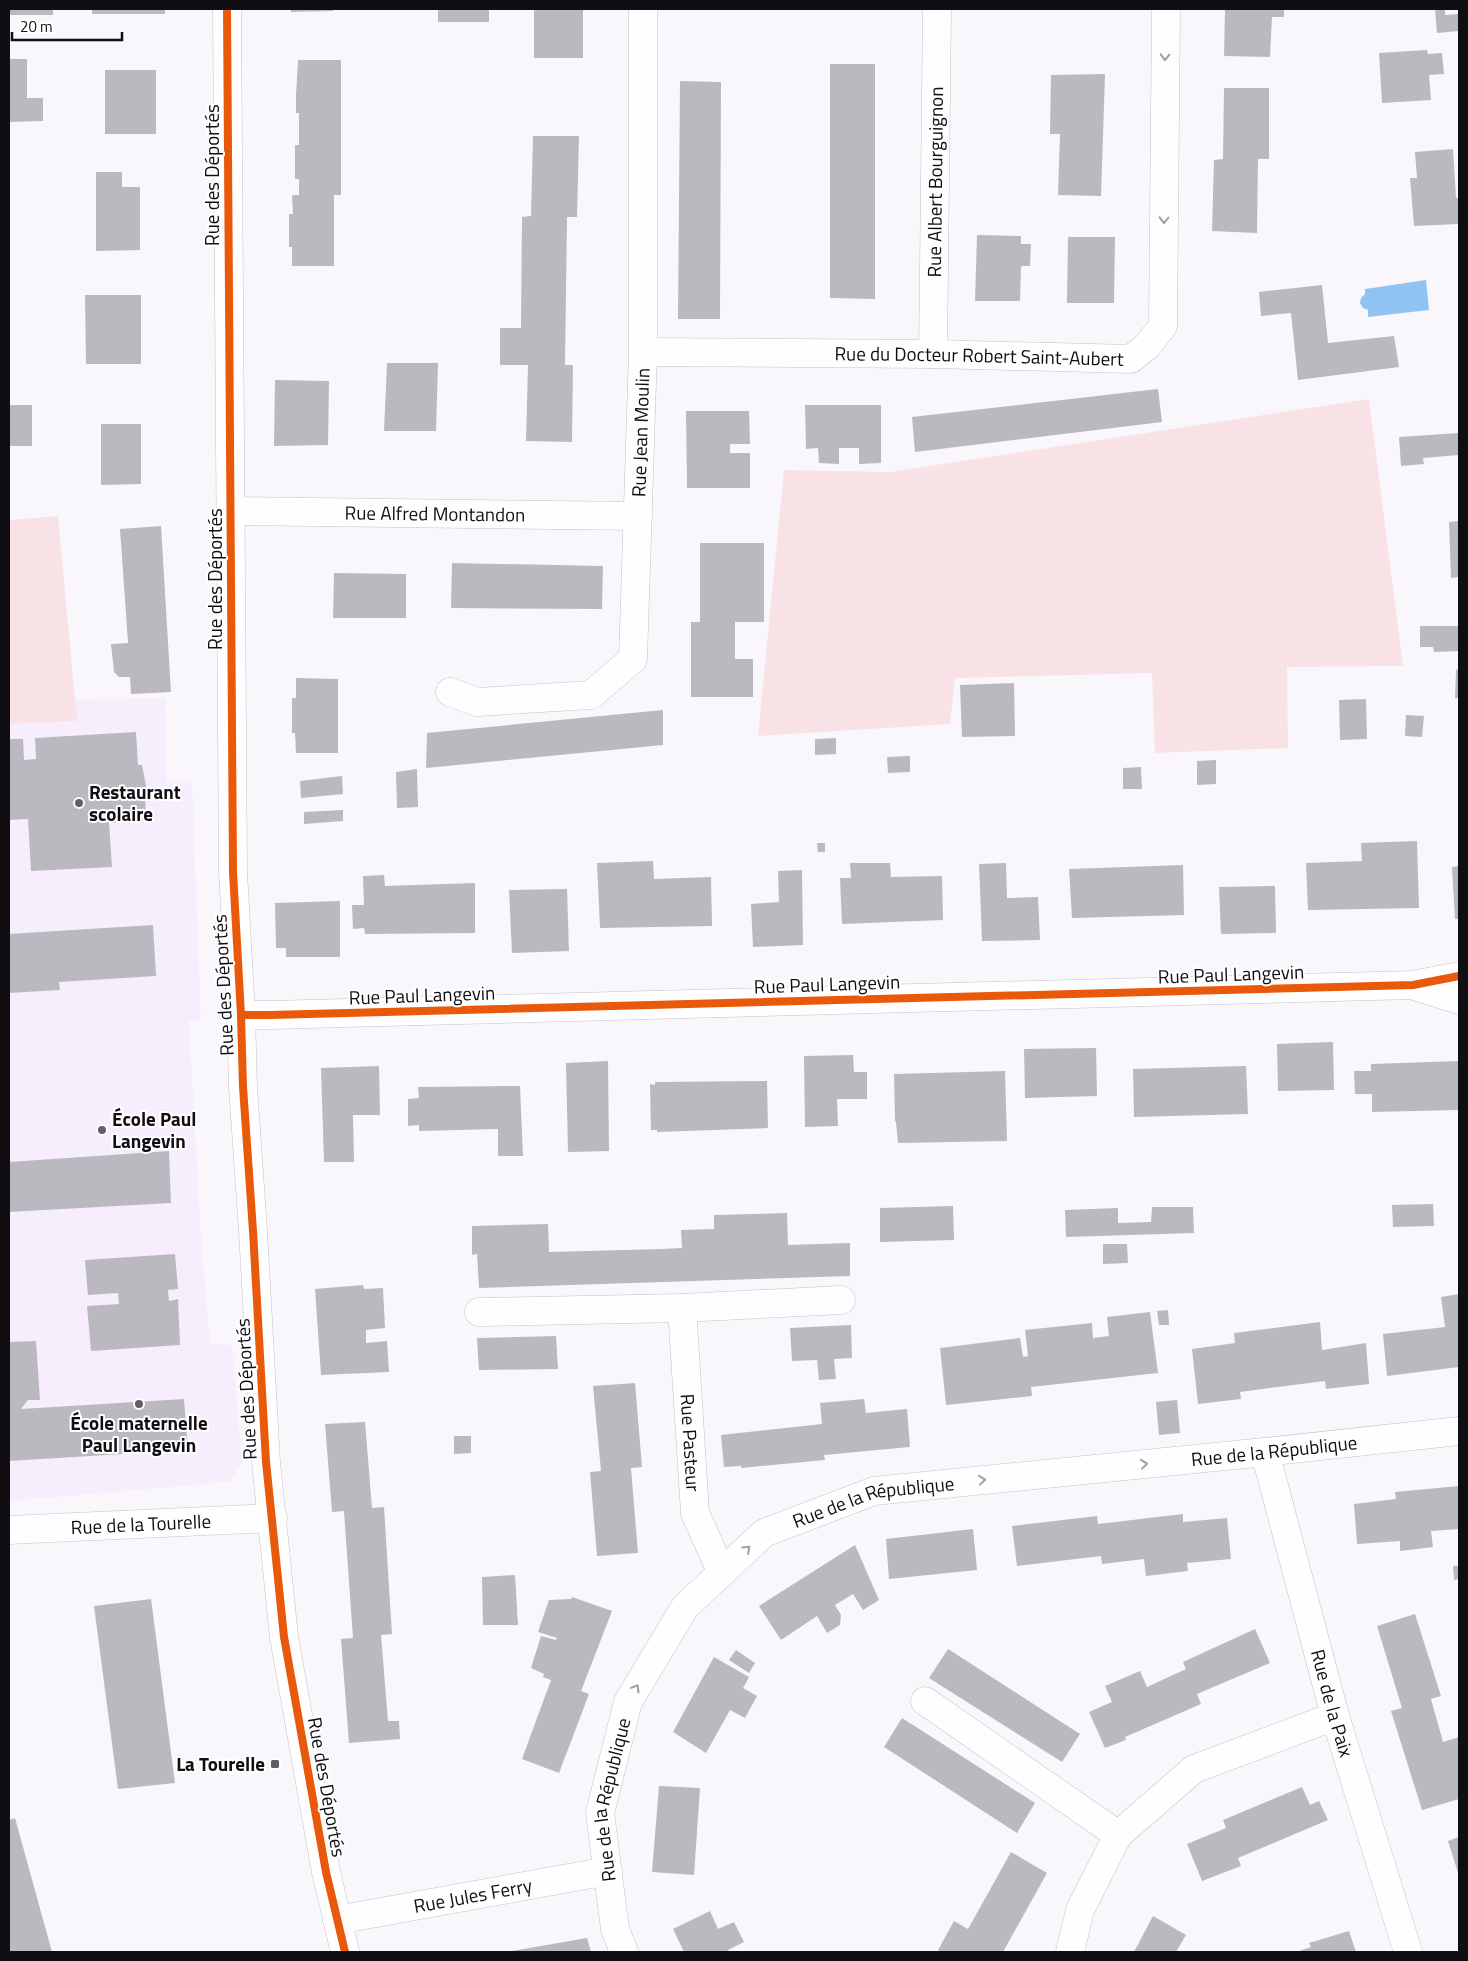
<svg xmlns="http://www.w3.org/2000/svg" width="1468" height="1961" viewBox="0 0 1468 1961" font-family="'Titillium Web',sans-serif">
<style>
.built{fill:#f7eefd}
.green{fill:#f9e2e5}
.water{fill:#90c3f1}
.building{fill:#bab9bf}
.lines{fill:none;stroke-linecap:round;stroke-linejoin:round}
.minor-casing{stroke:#c4c1c6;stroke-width:29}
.minor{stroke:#fefeff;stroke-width:28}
.cycleway-casing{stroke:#fff;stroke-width:11}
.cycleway{stroke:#e8590c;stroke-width:8}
.oneway{stroke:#9f9ea1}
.poi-dot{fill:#636065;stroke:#fff;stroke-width:2}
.labels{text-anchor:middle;stroke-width:4;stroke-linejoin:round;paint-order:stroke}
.street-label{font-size:19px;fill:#110e13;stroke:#fff}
.poi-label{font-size:19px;font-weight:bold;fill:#110e13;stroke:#fff;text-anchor:start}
</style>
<rect width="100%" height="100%" fill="#faf7fc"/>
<!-- built -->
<polygon class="built" points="165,698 166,781 192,781 201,1019 189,1021 201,1239 210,1344 232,1345 242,1462 230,1482 9,1501 9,724 76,721 75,700"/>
<!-- green -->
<g class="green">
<polygon points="1369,399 1403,666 1287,667 1288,748 1155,753 1152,673 955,678 950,724 758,736 784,470 890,472"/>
<polygon points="58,516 77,721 9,724 9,520"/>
</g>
<!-- water -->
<polygon class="water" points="1426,280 1429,310 1368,317 1368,310 1363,308 1360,303 1361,298 1365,294 1365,289"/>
<!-- building -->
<g class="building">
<rect x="9" y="9" width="44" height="6"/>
<rect x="92" y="9" width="73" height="5"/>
<polygon points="291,9 333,9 333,11 291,12"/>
<rect x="438" y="9" width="51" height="13"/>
<rect x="534" y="9" width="49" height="49"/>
<polygon points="1225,9 1284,9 1284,17 1272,17 1270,57 1224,56"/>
<polygon points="1435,9 1445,9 1445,15 1459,14 1459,31 1437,33"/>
<polygon points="1427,50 1428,54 1442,53 1444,74 1429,75 1431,100 1382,103 1379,53"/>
<polygon points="9,59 27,59 27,98 43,98 43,121 9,122"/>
<polygon points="298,60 341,60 341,195 334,195 334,266 292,266 292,247 289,247 289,214 293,214 292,195 299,195 299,179 295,179 295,145 299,145 299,113 296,113 296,96"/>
<polygon points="830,64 875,64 875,299 830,298"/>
<rect x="105" y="70" width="51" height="64"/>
<polygon points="1105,74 1101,196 1058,195 1060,134 1050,134 1051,75"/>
<polygon points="680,81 721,82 720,319 678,319"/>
<polygon points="1224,88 1269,88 1269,159 1258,159 1257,233 1212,231 1214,160 1223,159"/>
<polygon points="533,136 579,136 577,217 567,217 565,365 573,365 572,442 526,441 528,365 500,365 500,328 521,328 522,217 531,216"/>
<polygon points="1453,149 1456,198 1459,198 1459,224 1414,226 1410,178 1417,178 1415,152"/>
<polygon points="96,172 122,172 122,187 140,187 140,250 96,251"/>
<polygon points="977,235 1021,236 1021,244 1031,244 1030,266 1021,266 1020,301 975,301"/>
<polygon points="1068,237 1115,237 1114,303 1067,303"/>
<polygon points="1322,285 1328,343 1394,336 1399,367 1298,380 1291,313 1261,316 1259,292"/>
<polygon points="85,295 141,295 141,364 86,364"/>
<polygon points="387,363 438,363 436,431 384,431"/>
<polygon points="275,380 329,381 328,445 274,446"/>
<polygon points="1158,389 1162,422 915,452 912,417"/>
<rect x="9" y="405" width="23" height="41"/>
<polygon points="805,405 881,405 881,463 859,464 859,448 839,448 839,464 819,463 818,448 806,449"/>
<polygon points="686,411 749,411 750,444 730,444 730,453 750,453 750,488 687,488"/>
<polygon points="101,424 141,424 141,484 101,485"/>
<polygon points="1459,433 1459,455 1423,458 1424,464 1401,466 1399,437"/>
<polygon points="1459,521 1459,577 1451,578 1449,522"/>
<polygon points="161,526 171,692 131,694 130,677 119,677 114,672 111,644 128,643 120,529"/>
<polygon points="700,543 764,543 764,622 735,622 735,659 753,659 753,697 691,697 691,622 700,622"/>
<polygon points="452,563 603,566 602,609 451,608"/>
<polygon points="334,573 406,574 406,618 333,618"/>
<polygon points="1420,626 1459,626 1459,651 1434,652 1433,647 1420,647"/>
<polygon points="1459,669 1459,698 1455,698 1456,670"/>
<polygon points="296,678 338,679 338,753 296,753 295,733 292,733 292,698 296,698"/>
<polygon points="1014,683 1015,736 962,737 960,685"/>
<polygon points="1366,699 1367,739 1340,740 1339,700"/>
<polygon points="663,710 663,745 426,768 427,733"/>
<polygon points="1406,715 1424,716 1422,737 1405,736"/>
<polygon points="136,732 138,765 142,765 148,796 145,796 146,820 109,823 112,867 31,871 28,819 9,820 9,739 23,739 24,760 36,759 35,738"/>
<polygon points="836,738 836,754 815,755 815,739"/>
<polygon points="910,756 910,772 888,773 887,757"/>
<polygon points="1216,760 1216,784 1197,785 1197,761"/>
<polygon points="1141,767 1142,789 1123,789 1123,768"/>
<polygon points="417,769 418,807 397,808 396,772"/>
<polygon points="342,776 343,794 301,798 300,781"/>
<polygon points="343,810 343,821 304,824 304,812"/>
<polygon points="1417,841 1419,908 1308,910 1306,863 1362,861 1361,843"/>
<polygon points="817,843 825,843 825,852 818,852"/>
<polygon points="653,861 654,879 711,877 712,926 600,928 597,863"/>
<polygon points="850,863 890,863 891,877 942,876 943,920 842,924 840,878 851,878"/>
<polygon points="1006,863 1007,898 1038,897 1040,940 982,941 979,864"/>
<polygon points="1183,865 1184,915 1072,918 1069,869"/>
<polygon points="1459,866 1459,919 1455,919 1452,867"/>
<polygon points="802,870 803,945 753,947 751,904 779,902 778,871"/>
<polygon points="384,875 385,886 475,883 475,933 365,934 364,928 353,929 352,905 364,905 363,876"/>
<polygon points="1275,886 1276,933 1221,934 1219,887"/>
<polygon points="567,889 569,951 512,953 509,890"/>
<polygon points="340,901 340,957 286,957 286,948 276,948 275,903"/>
<polygon points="153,925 156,976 59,982 60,990 9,993 9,934"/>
<polygon points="1333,1042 1334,1090 1278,1091 1277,1044"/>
<polygon points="1096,1048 1097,1096 1025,1098 1024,1049"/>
<polygon points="853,1055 854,1072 867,1072 867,1099 837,1099 838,1126 805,1127 804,1056"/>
<polygon points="608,1061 609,1151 568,1152 566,1063"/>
<polygon points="1459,1061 1459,1110 1372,1112 1372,1094 1355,1094 1354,1071 1371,1071 1371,1064"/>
<polygon points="379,1066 380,1115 353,1115 354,1162 324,1162 321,1068"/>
<polygon points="1246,1066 1248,1114 1134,1117 1133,1069"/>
<polygon points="1005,1071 1007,1141 898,1143 896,1122 895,1121 894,1074"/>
<polygon points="767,1081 768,1128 657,1132 657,1130 651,1130 650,1084 655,1085 655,1082"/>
<polygon points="520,1086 523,1156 498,1156 498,1129 419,1131 419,1125 408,1126 408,1099 419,1098 418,1087"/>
<polygon points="169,1151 171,1203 9,1212 9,1162"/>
<polygon points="1433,1204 1434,1226 1393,1227 1392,1205"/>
<polygon points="953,1206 954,1240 880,1242 880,1208"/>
<polygon points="1152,1207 1193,1207 1194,1233 1066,1237 1065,1210 1118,1208 1118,1223 1151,1222"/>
<polygon points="787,1213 788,1245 850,1243 850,1276 479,1288 477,1254 472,1255 472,1226 548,1224 549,1252 662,1249 682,1248 681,1230 714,1229 714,1215"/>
<polygon points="1103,1244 1127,1244 1128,1263 1103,1264"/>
<polygon points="175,1254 178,1289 168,1290 169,1301 178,1299 180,1345 91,1351 87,1306 119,1304 118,1293 88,1295 85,1260"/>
<polygon points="363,1285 364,1289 383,1288 385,1328 366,1330 366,1343 387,1341 389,1372 321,1375 315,1289"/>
<polygon points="1459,1294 1459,1367 1387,1376 1383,1334 1445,1327 1441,1297"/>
<polygon points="1168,1310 1169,1325 1159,1325 1157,1311"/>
<polygon points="1150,1312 1158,1373 1031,1387 1032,1396 946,1405 940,1348 1020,1338 1023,1357 1028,1356 1025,1330 1092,1323 1093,1338 1109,1336 1107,1317"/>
<polygon points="1320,1322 1322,1350 1366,1343 1369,1384 1326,1389 1325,1381 1240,1392 1241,1399 1198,1404 1192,1349 1235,1343 1234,1333"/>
<polygon points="851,1325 852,1358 834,1359 836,1379 819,1380 817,1360 792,1361 790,1328"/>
<polygon points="556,1336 558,1369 479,1370 477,1338"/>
<polygon points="36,1341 40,1400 28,1400 21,1409 184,1399 188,1450 9,1461 9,1342"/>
<polygon points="635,1383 642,1467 631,1468 638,1553 597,1556 590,1472 601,1471 593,1386"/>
<polygon points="864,1399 866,1413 907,1409 910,1447 824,1455 825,1460 741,1468 741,1466 724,1467 721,1435 822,1424 820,1403"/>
<polygon points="1177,1400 1180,1433 1159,1435 1156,1402"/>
<polygon points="365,1422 372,1508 384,1507 392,1634 381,1635 388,1721 399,1721 400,1739 349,1743 341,1639 353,1638 344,1511 332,1512 325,1424"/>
<polygon points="454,1436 471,1436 471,1453 454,1454"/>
<polygon points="1459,1486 1459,1529 1431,1531 1433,1547 1400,1551 1400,1541 1357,1544 1354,1504 1396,1499 1395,1492"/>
<polygon points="1183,1514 1183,1522 1227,1518 1231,1559 1187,1563 1188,1571 1146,1576 1144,1559 1102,1564 1101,1556 1017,1566 1012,1526 1097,1516 1098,1524"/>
<polygon points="973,1529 977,1570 889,1579 886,1539"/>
<polygon points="855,1545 879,1600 863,1610 853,1594 835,1605 841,1615 840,1625 827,1633 817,1616 781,1640 759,1606"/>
<polygon points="1453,1566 1459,1566 1459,1579 1454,1580"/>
<polygon points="515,1575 518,1625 483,1625 482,1577"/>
<polygon points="572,1597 612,1611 581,1691 589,1694 559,1773 522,1759 551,1680 543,1677 544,1674 531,1668 541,1636 556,1640 557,1638 538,1632 549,1600 571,1599"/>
<polygon points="151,1599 175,1783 118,1789 94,1606"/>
<polygon points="1415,1614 1441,1696 1431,1699 1443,1742 1459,1737 1459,1799 1422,1810 1391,1711 1402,1708 1377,1626"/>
<polygon points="1255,1629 1270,1663 1197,1694 1201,1704 1125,1737 1126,1740 1105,1748 1089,1712 1112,1702 1105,1686 1140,1671 1147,1687 1186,1669 1183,1662"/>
<polygon points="948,1649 1080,1734 1062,1762 929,1678"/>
<polygon points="736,1650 755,1663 749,1673 729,1660"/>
<polygon points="714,1657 749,1677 743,1688 757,1696 745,1718 730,1710 706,1753 673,1732"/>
<polygon points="902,1718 1035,1803 1017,1833 884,1747"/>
<polygon points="659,1786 700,1788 694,1875 652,1872"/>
<polygon points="1302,1787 1310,1805 1319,1801 1328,1820 1238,1858 1241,1866 1202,1881 1187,1844 1226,1828 1223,1820"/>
<polygon points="15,1818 52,1952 9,1952 9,1820"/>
<polygon points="1459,1837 1459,1876 1448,1841"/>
<polygon points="1011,1852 1047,1873 1003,1952 941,1952 938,1950 954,1921 968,1929"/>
<polygon points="710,1911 718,1929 734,1922 744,1942 728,1950 729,1952 684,1952 673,1929"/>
<polygon points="1153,1916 1186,1935 1176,1952 1134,1952"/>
<polygon points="1349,1931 1356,1952 1296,1952 1311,1947 1309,1943"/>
<polygon points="587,1938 591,1952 512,1952 512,1951"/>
</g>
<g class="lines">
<defs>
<g id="minor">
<polyline points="227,9 233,872 241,1015 243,1087 253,1231 266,1462 284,1637 326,1872 345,1952"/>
<path id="s1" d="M643,352L933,354L1131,359L1147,346L1163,326L1166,9"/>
<path id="s2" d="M933,354L937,9"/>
<path id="s3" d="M231,511L638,516"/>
<path id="s4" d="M450,692L477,702L591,695L633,659L643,352V9"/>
<polyline points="1414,986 1459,1000"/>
<polyline points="241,1015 270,1015 1413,985 1459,976"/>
<path id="s5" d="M682,1308L695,1513L722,1573"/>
<polyline points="479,1312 682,1308 841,1300"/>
<path id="s6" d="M1265,1452L1335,1716L1408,1952"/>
<path id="s7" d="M9,1530L273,1518"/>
<polyline points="925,1701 1118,1835"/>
<path id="s8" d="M337,1920L608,1871"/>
<path id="s9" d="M624,1952L615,1929L600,1813L628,1702L685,1607L764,1533L874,1491L1265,1452L1459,1431"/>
<polyline points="1070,1952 1080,1910 1118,1835 1194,1769 1335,1716"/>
</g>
</defs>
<!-- minor casing -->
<use href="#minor" class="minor-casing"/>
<!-- minor -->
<use href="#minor" class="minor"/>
<defs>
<g id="cycleway">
<polyline points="227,9 233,872 241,1015 243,1087 253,1231 266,1462 284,1637 326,1872 345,1952"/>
<polyline points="241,1015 270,1015 1413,985 1459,976"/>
</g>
</defs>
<!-- cycleway casing -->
<use href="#cycleway" class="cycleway-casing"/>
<!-- cycleway -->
<use href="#cycleway" class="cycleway"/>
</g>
<!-- one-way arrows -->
<defs><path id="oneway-chevron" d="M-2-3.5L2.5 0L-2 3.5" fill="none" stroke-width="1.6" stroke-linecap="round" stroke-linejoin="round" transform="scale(1.25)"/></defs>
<g class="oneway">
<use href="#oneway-chevron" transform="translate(1165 57) rotate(91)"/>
<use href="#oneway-chevron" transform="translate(1164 220) rotate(91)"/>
<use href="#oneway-chevron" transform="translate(1144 1464) rotate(-6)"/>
<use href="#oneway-chevron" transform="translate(982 1480) rotate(-6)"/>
<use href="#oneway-chevron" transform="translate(747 1549) rotate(-43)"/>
<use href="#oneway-chevron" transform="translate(636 1688) rotate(-59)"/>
</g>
<!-- markers -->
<g class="poi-dot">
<circle cx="79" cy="803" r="5"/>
<circle cx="102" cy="1130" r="5"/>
<circle cx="139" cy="1404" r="5"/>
<rect x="270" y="1759" width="10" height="10" rx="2.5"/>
</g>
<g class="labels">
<!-- street labels -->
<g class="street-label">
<text transform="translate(212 175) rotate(-90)" y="7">Rue des Déportés</text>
<text dy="7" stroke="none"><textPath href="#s2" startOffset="172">Rue Albert Bourguignon</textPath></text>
<text dy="7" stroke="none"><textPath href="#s1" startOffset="336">Rue du Docteur Robert Saint-Aubert</textPath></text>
<text dy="7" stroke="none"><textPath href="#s4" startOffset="425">Rue Jean Moulin</textPath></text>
<text dy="7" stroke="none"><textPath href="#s3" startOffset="204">Rue Alfred Montandon</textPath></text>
<text transform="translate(215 579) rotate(-90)" y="7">Rue des Déportés</text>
<text transform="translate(1231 974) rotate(-2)" y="7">Rue Paul Langevin</text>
<text transform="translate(827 984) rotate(-2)" y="7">Rue Paul Langevin</text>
<text transform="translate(223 985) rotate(-93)" y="7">Rue des Déportés</text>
<text transform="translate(422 995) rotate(-2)" y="7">Rue Paul Langevin</text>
<text transform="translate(246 1389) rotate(-93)" y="7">Rue des Déportés</text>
<text dy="7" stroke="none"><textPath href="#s5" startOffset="135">Rue Pasteur</textPath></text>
<text dy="7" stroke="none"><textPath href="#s9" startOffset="995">Rue de la République</textPath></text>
<text dy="7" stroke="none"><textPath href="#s9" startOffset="590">Rue de la République</textPath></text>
<text dy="7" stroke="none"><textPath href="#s7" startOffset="132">Rue de la Tourelle</textPath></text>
<text dy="7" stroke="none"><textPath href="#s6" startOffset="260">Rue de la Paix</textPath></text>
<text transform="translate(327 1787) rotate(80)" y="7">Rue des Déportés</text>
<text dy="7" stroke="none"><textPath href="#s9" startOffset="156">Rue de la République</textPath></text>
<text dy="7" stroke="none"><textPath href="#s8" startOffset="138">Rue Jules Ferry</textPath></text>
</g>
<!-- poi labels -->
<g class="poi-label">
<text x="89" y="799">Restaurant<tspan x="89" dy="22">scolaire</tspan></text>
<text x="112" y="1126">École Paul<tspan x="112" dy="22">Langevin</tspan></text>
<text x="139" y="1430" text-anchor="middle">École maternelle<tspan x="139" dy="22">Paul Langevin</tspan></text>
<text x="265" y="1771" text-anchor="end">La Tourelle</text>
</g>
</g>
<!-- border -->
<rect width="1468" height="1961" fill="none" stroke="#110e13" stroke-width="20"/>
<!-- scale -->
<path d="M12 32v8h110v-8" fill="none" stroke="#110e13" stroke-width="2.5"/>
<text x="20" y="32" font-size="15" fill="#110e13" stroke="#ffffff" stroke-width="4" paint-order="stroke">20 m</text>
</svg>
